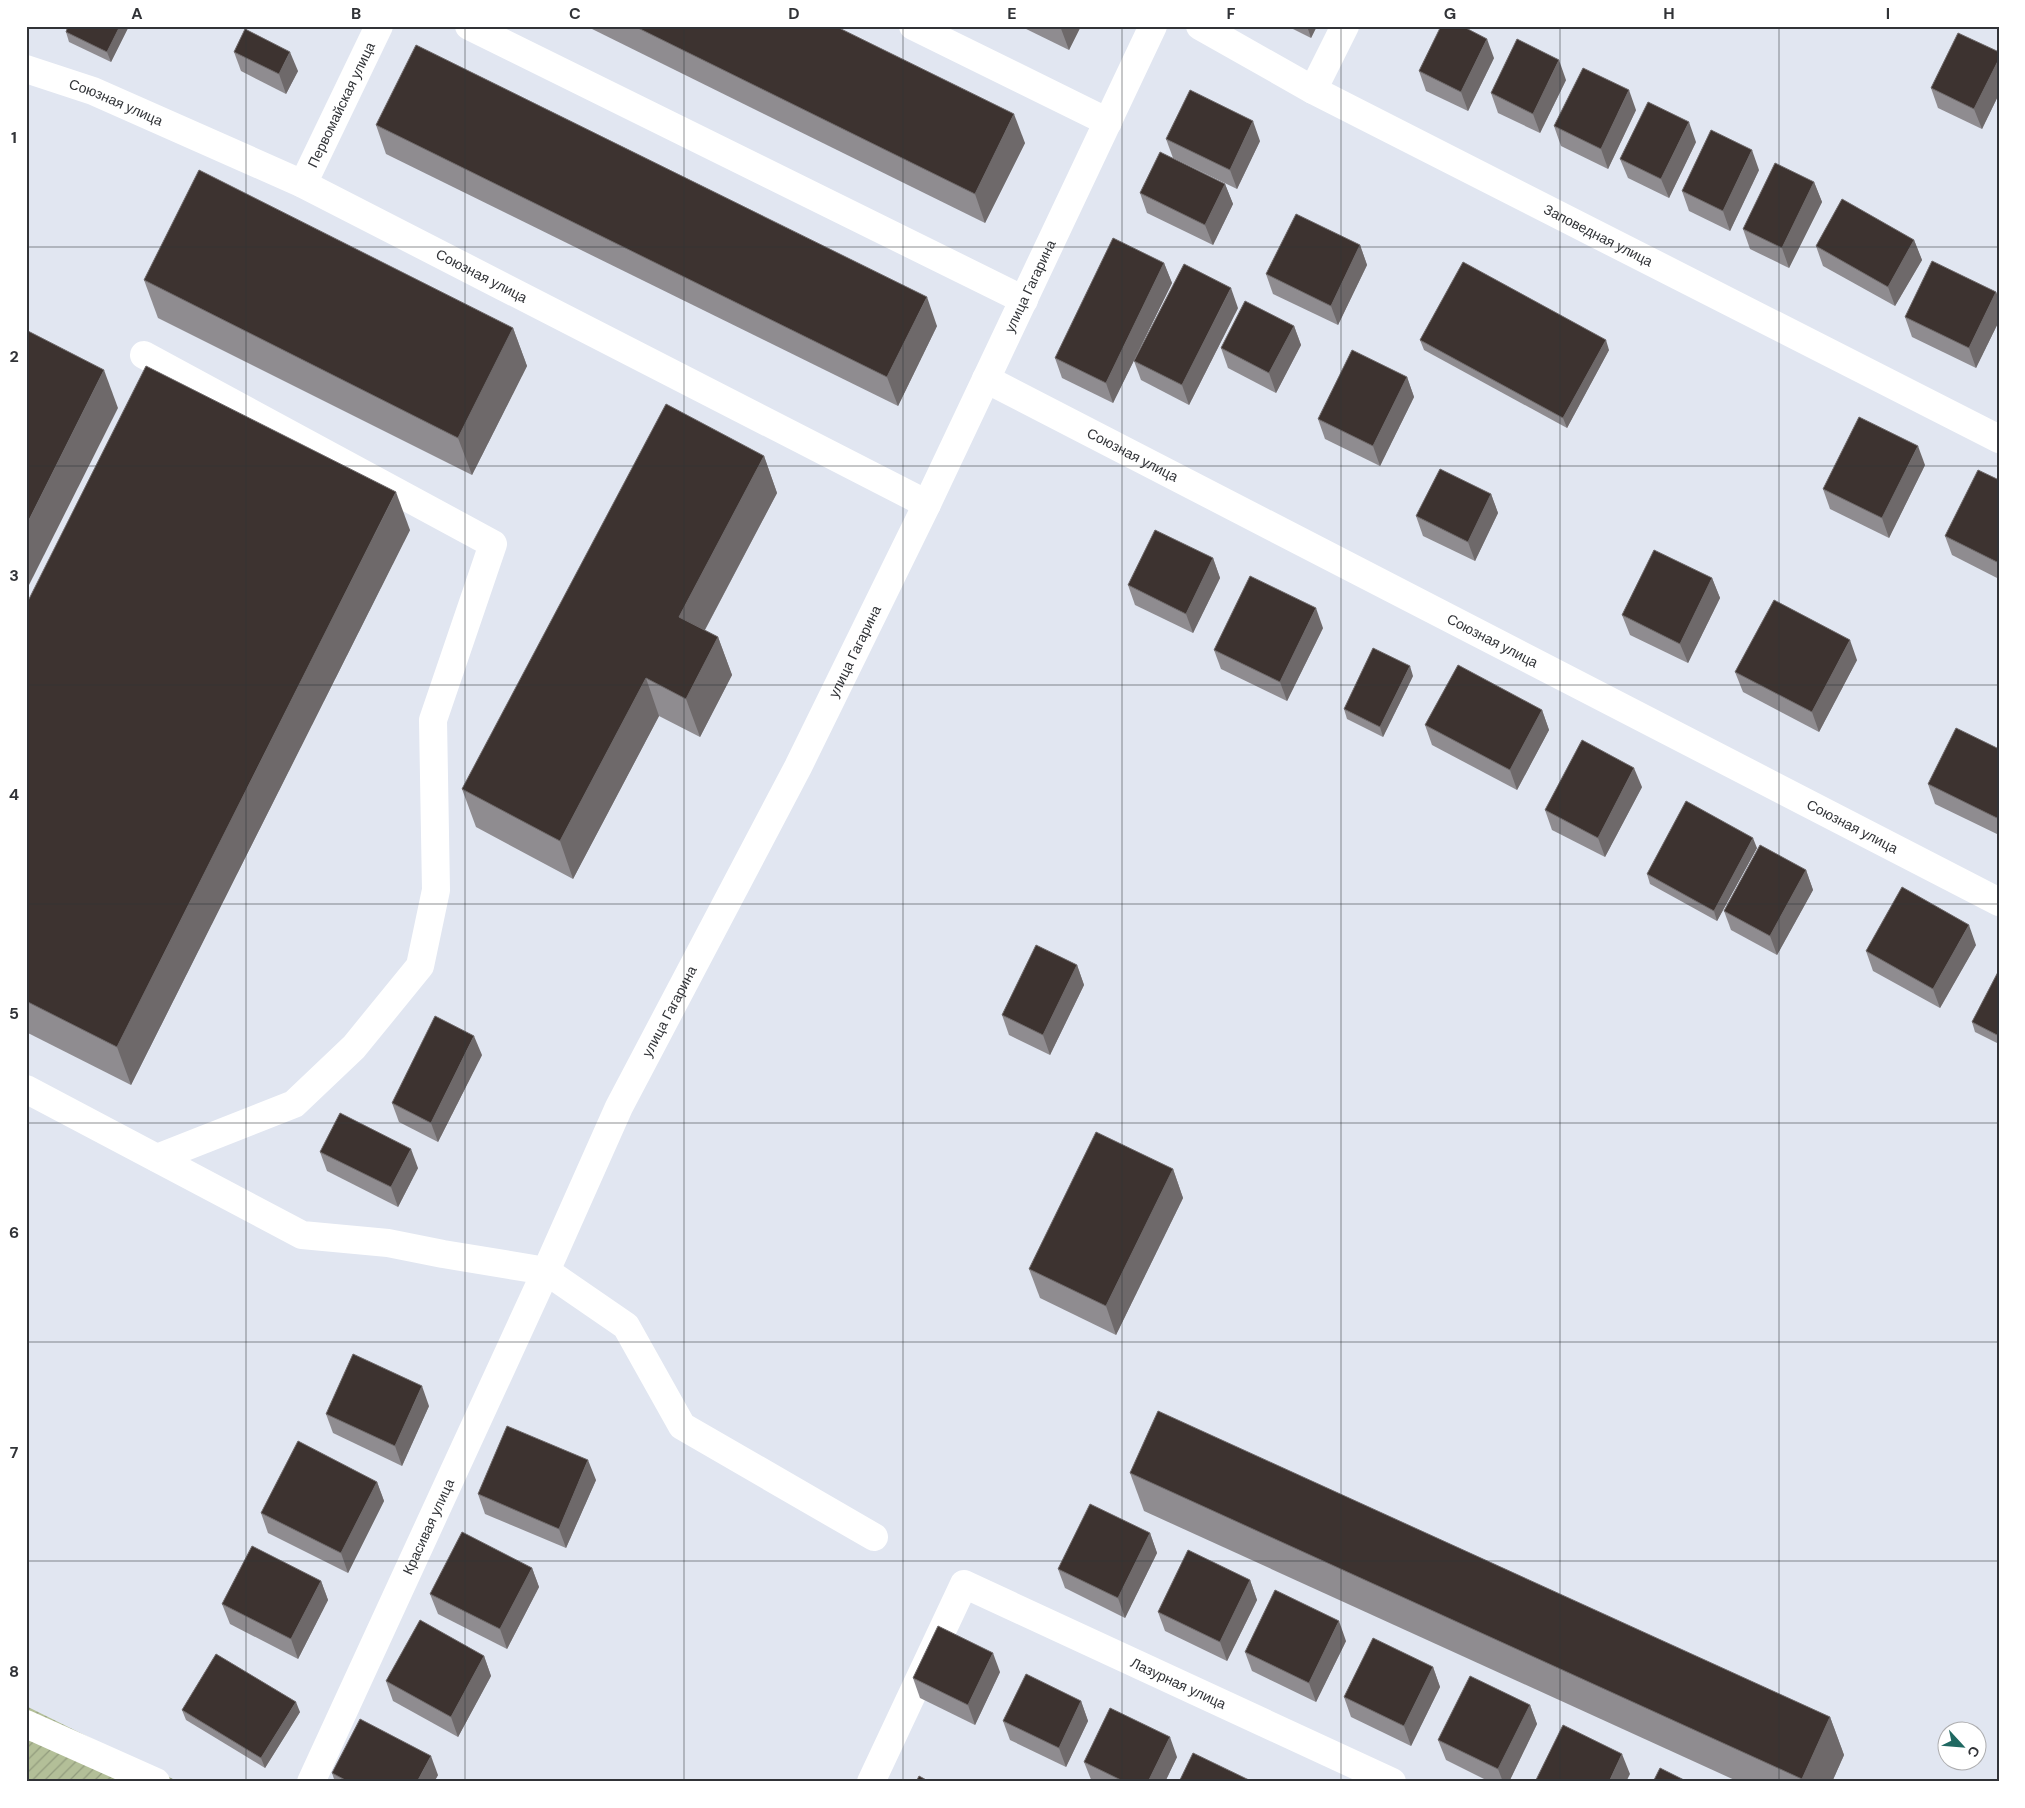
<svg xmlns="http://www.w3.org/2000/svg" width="2025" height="1808" viewBox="0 0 2025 1808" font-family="'DM Sans',sans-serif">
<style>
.garden{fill:url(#garden-furrows)}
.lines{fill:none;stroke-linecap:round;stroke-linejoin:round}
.minor{stroke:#fff;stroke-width:28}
.wall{fill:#8f8c90}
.shaded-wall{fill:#6e696a}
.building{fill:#3d3330;stroke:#6e696a}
.grid{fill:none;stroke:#313337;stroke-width:1;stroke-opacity:0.55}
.labels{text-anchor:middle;stroke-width:5;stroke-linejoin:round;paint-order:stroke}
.street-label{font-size:14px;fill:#313337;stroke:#fff}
.neatline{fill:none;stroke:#313337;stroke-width:2}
.grid-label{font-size:16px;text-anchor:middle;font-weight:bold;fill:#313337}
</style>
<defs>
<pattern id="garden-furrows" width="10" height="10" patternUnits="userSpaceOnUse" patternTransform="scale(1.25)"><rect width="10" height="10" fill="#b3bf98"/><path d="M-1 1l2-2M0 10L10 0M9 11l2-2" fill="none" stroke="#929c7d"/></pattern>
</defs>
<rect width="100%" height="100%" fill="#e1e6f1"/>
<!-- garden -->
<polygon class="garden" points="26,1706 179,1782 26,1782"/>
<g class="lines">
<!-- minor -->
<g class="minor">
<polyline points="469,26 1024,300"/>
<polyline points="913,26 1108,122"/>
<path id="s1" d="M1200,26L1313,90L1999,439"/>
<path id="s2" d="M26,69L93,91L303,184L927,504"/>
<polyline points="1313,90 1345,26"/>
<path id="s3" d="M303,184L379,26"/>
<polyline points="144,355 493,544 433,720 436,890 420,966 354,1047 294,1104 157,1158"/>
<path id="s4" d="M986,379L1999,902"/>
<polyline points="26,1089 302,1235 388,1243 443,1254 546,1271 626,1326 682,1426 874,1537"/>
<polyline points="26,1724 156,1782"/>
<path id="s5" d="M311,1782L546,1271L619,1107L798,767L927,504L1153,26"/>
<path id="s6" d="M871,1782L964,1584L1392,1782"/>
</g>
</g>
<!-- wall -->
<g class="wall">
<polygon points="68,26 129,26 111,62 69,42 66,32"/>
<polygon points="586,26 835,26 1025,143 985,223"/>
<polygon points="1020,26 1081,26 1069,50"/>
<polygon points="1287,26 1317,26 1311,38"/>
<polygon points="234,52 298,71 286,94 241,71"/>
<polygon points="1999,52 1999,94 1982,129 1938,108 1931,88"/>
<polygon points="1494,58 1468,111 1426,91 1419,71"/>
<polygon points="1566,80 1540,133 1498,113 1491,93"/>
<polygon points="1636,110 1608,169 1561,146 1554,126"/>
<polygon points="376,125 937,326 898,406 386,154"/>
<polygon points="1166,139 1260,141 1237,189 1173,158"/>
<polygon points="1696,142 1669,198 1628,178 1620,159"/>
<polygon points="1759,170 1730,231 1689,211 1682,191"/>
<polygon points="1814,182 1822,202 1789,268 1750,249 1743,229"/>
<polygon points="1225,184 1233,204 1213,245 1147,213 1140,193"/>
<polygon points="1914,240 1922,260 1895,306 1823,266 1816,246"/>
<polygon points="1360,245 1367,265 1338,325 1273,294 1266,274"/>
<polygon points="1164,263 1172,283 1113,403 1062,378 1055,358"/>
<polygon points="144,280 513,328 527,366 472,475 158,318"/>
<polygon points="1996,292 1999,299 1999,321 1976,368 1912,337 1905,317"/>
<polygon points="1238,308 1189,405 1141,380 1134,361"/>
<polygon points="1294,326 1301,345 1276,393 1228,368 1221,348"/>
<polygon points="1420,340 1609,350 1567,428 1424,350"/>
<polygon points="1407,377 1414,397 1380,466 1325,439 1318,419"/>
<polygon points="764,456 777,493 705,630 718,637 732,675 700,737 659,716 573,879 476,827 462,789"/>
<polygon points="1925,465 1889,538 1830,509 1823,489"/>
<polygon points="1999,480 1999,579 1952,555 1945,536"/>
<polygon points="1491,494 1498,513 1475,561 1423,536 1416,516"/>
<polygon points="410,530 131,1085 26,1032 26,605"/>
<polygon points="1213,558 1220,578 1193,633 1135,605 1128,585"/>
<polygon points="1712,578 1720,598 1688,663 1630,635 1622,615"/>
<polygon points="1323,628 1287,701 1221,669 1214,650"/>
<polygon points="1857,660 1819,732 1743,692 1735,672"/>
<polygon points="1413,676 1383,737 1347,719 1344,709"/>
<polygon points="1542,710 1549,730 1517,790 1432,745 1425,725"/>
<polygon points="1999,749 1999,835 1935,804 1928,784"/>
<polygon points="1642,787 1605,857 1552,830 1545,810"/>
<polygon points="1757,848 1717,921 1650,884 1647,874"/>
<polygon points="1806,870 1813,890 1777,955 1731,930 1724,911"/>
<polygon points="1976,945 1940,1008 1873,971 1866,951"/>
<polygon points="1077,965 1084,985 1050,1055 1009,1035 1002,1015"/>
<polygon points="1999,970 1999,1044 1975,1032 1972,1022"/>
<polygon points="482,1055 438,1142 399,1122 392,1103"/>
<polygon points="320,1152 418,1168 398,1207 327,1171"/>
<polygon points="1173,1169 1183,1198 1116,1335 1040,1298 1029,1269"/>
<polygon points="429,1406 402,1466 333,1433 326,1414"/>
<polygon points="1130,1473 1830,1717 1844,1755 1832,1782 1739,1782 1144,1511"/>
<polygon points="596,1480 566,1548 485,1514 478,1494"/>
<polygon points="377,1482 384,1501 348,1573 268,1533 261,1513"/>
<polygon points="1150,1533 1157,1553 1125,1618 1065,1588 1058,1569"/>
<polygon points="532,1568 539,1587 507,1649 438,1614 430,1594"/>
<polygon points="1250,1580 1257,1600 1227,1661 1165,1631 1158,1612"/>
<polygon points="321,1581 328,1600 298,1659 230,1624 222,1604"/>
<polygon points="1346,1641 1316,1702 1252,1671 1245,1652"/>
<polygon points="484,1656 491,1676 458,1737 393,1701 386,1681"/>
<polygon points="1433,1667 1440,1687 1411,1746 1351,1717 1344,1697"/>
<polygon points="1000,1672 975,1725 920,1698 913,1678"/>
<polygon points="1081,1701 1088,1721 1066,1767 1010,1740 1003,1721"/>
<polygon points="1530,1705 1537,1724 1509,1782 1490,1782 1446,1760 1438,1740"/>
<polygon points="182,1710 300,1712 265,1768 186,1720"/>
<polygon points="1177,1757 1165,1782 1092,1782 1084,1762"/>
<polygon points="332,1773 438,1775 434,1782 335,1782"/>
</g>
<!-- shaded-wall -->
<g class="shaded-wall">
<polygon points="120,26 129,26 111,62 107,52"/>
<polygon points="1060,26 1081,26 1069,50"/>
<polygon points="1307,26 1317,26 1311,38"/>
<polygon points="1487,39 1494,58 1468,111 1461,92"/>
<polygon points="290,52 298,71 286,94 279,74"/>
<polygon points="1999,59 1999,94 1982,129 1974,109"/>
<polygon points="1559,60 1566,80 1540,133 1533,114"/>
<polygon points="1629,90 1636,110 1608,169 1601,149"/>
<polygon points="1014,114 1025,143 985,223 975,194"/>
<polygon points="1253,121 1260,141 1237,189 1230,170"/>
<polygon points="1689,122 1696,142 1669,198 1661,179"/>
<polygon points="1752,150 1759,170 1730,231 1723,211"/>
<polygon points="1814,182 1822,202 1789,268 1782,248"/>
<polygon points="1225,184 1233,204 1213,245 1205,225"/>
<polygon points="1914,240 1922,260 1895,306 1888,287"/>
<polygon points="1360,245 1367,265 1338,325 1331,306"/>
<polygon points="1164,263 1172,283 1113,403 1106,383"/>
<polygon points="1231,288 1238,308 1189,405 1182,385"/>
<polygon points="1996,292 1999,299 1999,321 1976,368 1969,348"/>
<polygon points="927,297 937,326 898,406 887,377"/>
<polygon points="1294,326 1301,345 1276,393 1269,373"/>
<polygon points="513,328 527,366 472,475 458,438"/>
<polygon points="1606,340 1609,350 1567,428 1563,418"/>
<polygon points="104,370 118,408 26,591 26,526"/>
<polygon points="1407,377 1414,397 1380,466 1373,446"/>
<polygon points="1918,446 1925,465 1889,538 1882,518"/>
<polygon points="764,456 777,493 692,654 679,617"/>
<polygon points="396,492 410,530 131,1085 117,1047"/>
<polygon points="1491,494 1498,513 1475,561 1468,542"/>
<polygon points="1213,558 1220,578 1193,633 1186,614"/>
<polygon points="1712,578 1720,598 1688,663 1680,644"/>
<polygon points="1316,608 1323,628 1287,701 1280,682"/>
<polygon points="718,637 732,675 700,737 686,699"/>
<polygon points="1850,640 1857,660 1819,732 1812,712"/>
<polygon points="1410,666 1413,676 1383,737 1380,727"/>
<polygon points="646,678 659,716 573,879 560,841"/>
<polygon points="1542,710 1549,730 1517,790 1510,770"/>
<polygon points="1634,768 1642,787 1605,857 1598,838"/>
<polygon points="1753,838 1757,848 1717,921 1714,911"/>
<polygon points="1806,870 1813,890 1777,955 1770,936"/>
<polygon points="1969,925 1976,945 1940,1008 1933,989"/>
<polygon points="1077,965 1084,985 1050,1055 1043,1035"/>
<polygon points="474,1036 482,1055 438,1142 431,1123"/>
<polygon points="411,1149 418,1168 398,1207 391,1187"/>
<polygon points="1173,1169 1183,1198 1116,1335 1106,1306"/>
<polygon points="422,1386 429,1406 402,1466 395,1446"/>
<polygon points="588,1460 596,1480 566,1548 559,1529"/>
<polygon points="377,1482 384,1501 348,1573 341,1553"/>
<polygon points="1150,1533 1157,1553 1125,1618 1118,1598"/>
<polygon points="532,1568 539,1587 507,1649 500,1629"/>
<polygon points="1250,1580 1257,1600 1227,1661 1220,1642"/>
<polygon points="321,1581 328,1600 298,1659 291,1639"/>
<polygon points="1339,1621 1346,1641 1316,1702 1309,1683"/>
<polygon points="993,1653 1000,1672 975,1725 968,1705"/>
<polygon points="484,1656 491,1676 458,1737 451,1717"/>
<polygon points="1433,1667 1440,1687 1411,1746 1404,1726"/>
<polygon points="1081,1701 1088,1721 1066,1767 1059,1748"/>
<polygon points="296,1702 300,1712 265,1768 261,1758"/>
<polygon points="1530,1705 1537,1724 1509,1782 1503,1782 1498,1769"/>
<polygon points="1830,1717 1844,1755 1832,1782 1803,1782 1802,1779"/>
<polygon points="1170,1737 1177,1757 1165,1782 1148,1782"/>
<polygon points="1622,1754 1630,1774 1626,1782 1609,1782"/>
<polygon points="431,1756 438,1775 434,1782 417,1782"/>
</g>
<!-- building -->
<g class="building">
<polygon points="68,26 120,26 107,52 66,32"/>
<polygon points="634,26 835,26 1014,114 975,194"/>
<polygon points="1441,26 1462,26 1487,39 1461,92 1419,71"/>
<polygon points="245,29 290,52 279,74 234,52"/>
<polygon points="1958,33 1999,52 1999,59 1974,109 1931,88"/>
<polygon points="1517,39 1559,60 1533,114 1491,93"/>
<polygon points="416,45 927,297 887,377 376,125"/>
<polygon points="1583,68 1629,90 1601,149 1554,126"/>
<polygon points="1190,90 1253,121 1230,170 1166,139"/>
<polygon points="1648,102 1689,122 1661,179 1620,159"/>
<polygon points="1711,130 1752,150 1723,211 1682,191"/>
<polygon points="1160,152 1225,184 1205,225 1140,193"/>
<polygon points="1775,163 1814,182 1782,248 1743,229"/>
<polygon points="199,170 513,328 458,438 144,280"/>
<polygon points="1842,199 1914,240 1888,287 1816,246"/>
<polygon points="1296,214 1360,245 1331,306 1266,274"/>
<polygon points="1113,238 1164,263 1106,383 1055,358"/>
<polygon points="1932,261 1996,292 1969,348 1905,317"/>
<polygon points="1463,262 1606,340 1563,418 1420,340"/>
<polygon points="1184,264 1231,288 1182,385 1134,361"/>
<polygon points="1245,301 1294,326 1269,373 1221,348"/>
<polygon points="26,330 104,370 26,526"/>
<polygon points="1352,350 1407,377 1373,446 1318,419"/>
<polygon points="146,366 396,492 117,1047 26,1001 26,605"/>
<polygon points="666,404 764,456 679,617 718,637 686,699 646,678 560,841 462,789"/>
<polygon points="1859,417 1918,446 1882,518 1823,489"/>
<polygon points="1440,469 1491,494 1468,542 1416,516"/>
<polygon points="1978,470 1999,480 1999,563 1945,536"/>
<polygon points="1155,530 1213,558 1186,614 1128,585"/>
<polygon points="1654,550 1712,578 1680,644 1622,615"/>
<polygon points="1250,576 1316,608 1280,682 1214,650"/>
<polygon points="1774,600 1850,640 1812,712 1735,672"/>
<polygon points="1373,648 1410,666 1380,727 1344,709"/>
<polygon points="1458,665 1542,710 1510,770 1425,725"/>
<polygon points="1956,728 1999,749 1999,814 1997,818 1928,784"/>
<polygon points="1582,740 1634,768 1598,838 1545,810"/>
<polygon points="1686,801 1753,838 1714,911 1647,874"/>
<polygon points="1760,845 1806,870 1770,936 1724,911"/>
<polygon points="1902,887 1969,925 1933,989 1866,951"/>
<polygon points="1036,945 1077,965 1043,1035 1002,1015"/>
<polygon points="1999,970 1999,1036 1972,1022"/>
<polygon points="435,1016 474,1036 431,1123 392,1103"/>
<polygon points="340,1113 411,1149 391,1187 320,1152"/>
<polygon points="1096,1132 1173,1169 1106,1306 1029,1269"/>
<polygon points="353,1354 422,1386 395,1446 326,1414"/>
<polygon points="1158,1411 1830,1717 1802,1779 1130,1473"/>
<polygon points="507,1426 588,1460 559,1529 478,1494"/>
<polygon points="298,1441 377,1482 341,1553 261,1513"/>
<polygon points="1090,1504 1150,1533 1118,1598 1058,1569"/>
<polygon points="462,1532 532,1568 500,1629 430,1594"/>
<polygon points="252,1546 321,1581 291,1639 222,1604"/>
<polygon points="1188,1550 1250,1580 1220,1642 1158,1612"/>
<polygon points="1275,1590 1339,1621 1309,1683 1245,1652"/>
<polygon points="420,1620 484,1656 451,1717 386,1681"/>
<polygon points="938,1626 993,1653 968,1705 913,1678"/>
<polygon points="1373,1638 1433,1667 1404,1726 1344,1697"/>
<polygon points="216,1654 296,1702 261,1758 182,1710"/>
<polygon points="1026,1674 1081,1701 1059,1748 1003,1721"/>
<polygon points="1470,1676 1530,1705 1498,1769 1438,1740"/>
<polygon points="1110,1708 1170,1737 1148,1782 1125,1782 1084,1762"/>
<polygon points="360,1719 431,1756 417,1782 349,1782 332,1773"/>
<polygon points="1563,1725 1622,1754 1609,1782 1535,1782"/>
<polygon points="1193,1753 1251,1781 1251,1782 1179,1782"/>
<polygon points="1660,1768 1688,1782 1653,1782"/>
<polygon points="919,1776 930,1782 916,1782"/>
</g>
<!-- grid -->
<path class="grid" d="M246,26V1782M465,26V1782M684,26V1782M903,26V1782M1122,26V1782M1341,26V1782M1560,26V1782M1779,26V1782M26,247H1999M26,466H1999M26,685H1999M26,904H1999M26,1123H1999M26,1342H1999M26,1561H1999"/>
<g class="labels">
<!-- street labels -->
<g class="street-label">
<text dy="5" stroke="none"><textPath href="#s2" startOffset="96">Союзная улица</textPath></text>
<text dy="5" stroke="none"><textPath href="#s3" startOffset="88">Первомайская улица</textPath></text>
<text dy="5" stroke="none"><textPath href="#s1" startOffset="450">Заповедная улица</textPath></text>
<text dy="5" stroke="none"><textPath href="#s2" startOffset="501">Союзная улица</textPath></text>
<text dy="5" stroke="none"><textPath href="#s5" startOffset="1660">улица Гагарина</textPath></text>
<text dy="5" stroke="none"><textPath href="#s4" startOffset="165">Союзная улица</textPath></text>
<text dy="5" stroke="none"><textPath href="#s4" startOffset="570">Союзная улица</textPath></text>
<text dy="5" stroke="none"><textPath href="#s5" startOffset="1255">улица Гагарина</textPath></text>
<text dy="5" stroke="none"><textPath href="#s4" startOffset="975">Союзная улица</textPath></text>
<text dy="5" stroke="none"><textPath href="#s5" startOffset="850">улица Гагарина</textPath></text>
<text dy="5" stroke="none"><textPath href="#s5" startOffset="281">Красивая улица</textPath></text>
<text dy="5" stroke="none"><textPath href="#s6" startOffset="455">Лазурная улица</textPath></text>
</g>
</g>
<!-- border -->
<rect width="2025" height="1808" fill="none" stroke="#ffffff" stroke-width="55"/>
<!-- north arrow -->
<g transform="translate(1962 1746) rotate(116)"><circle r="24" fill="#ffffff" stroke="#adadaf"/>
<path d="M0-4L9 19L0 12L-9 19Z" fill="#206962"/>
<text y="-8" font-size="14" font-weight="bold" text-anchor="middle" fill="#313337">С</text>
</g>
<rect x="28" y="28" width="1970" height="1752" class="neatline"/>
<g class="grid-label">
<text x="137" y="19">A</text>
<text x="356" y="19">B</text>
<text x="575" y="19">C</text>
<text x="794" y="19">D</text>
<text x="1012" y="19">E</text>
<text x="1231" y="19">F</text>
<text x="1450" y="19">G</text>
<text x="1669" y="19">H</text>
<text x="1888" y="19">I</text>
<text x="14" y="143">1</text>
<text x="14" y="362">2</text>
<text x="14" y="581">3</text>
<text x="14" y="800">4</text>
<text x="14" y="1019">5</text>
<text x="14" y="1238">6</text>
<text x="14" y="1458">7</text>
<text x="14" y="1677">8</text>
</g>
</svg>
